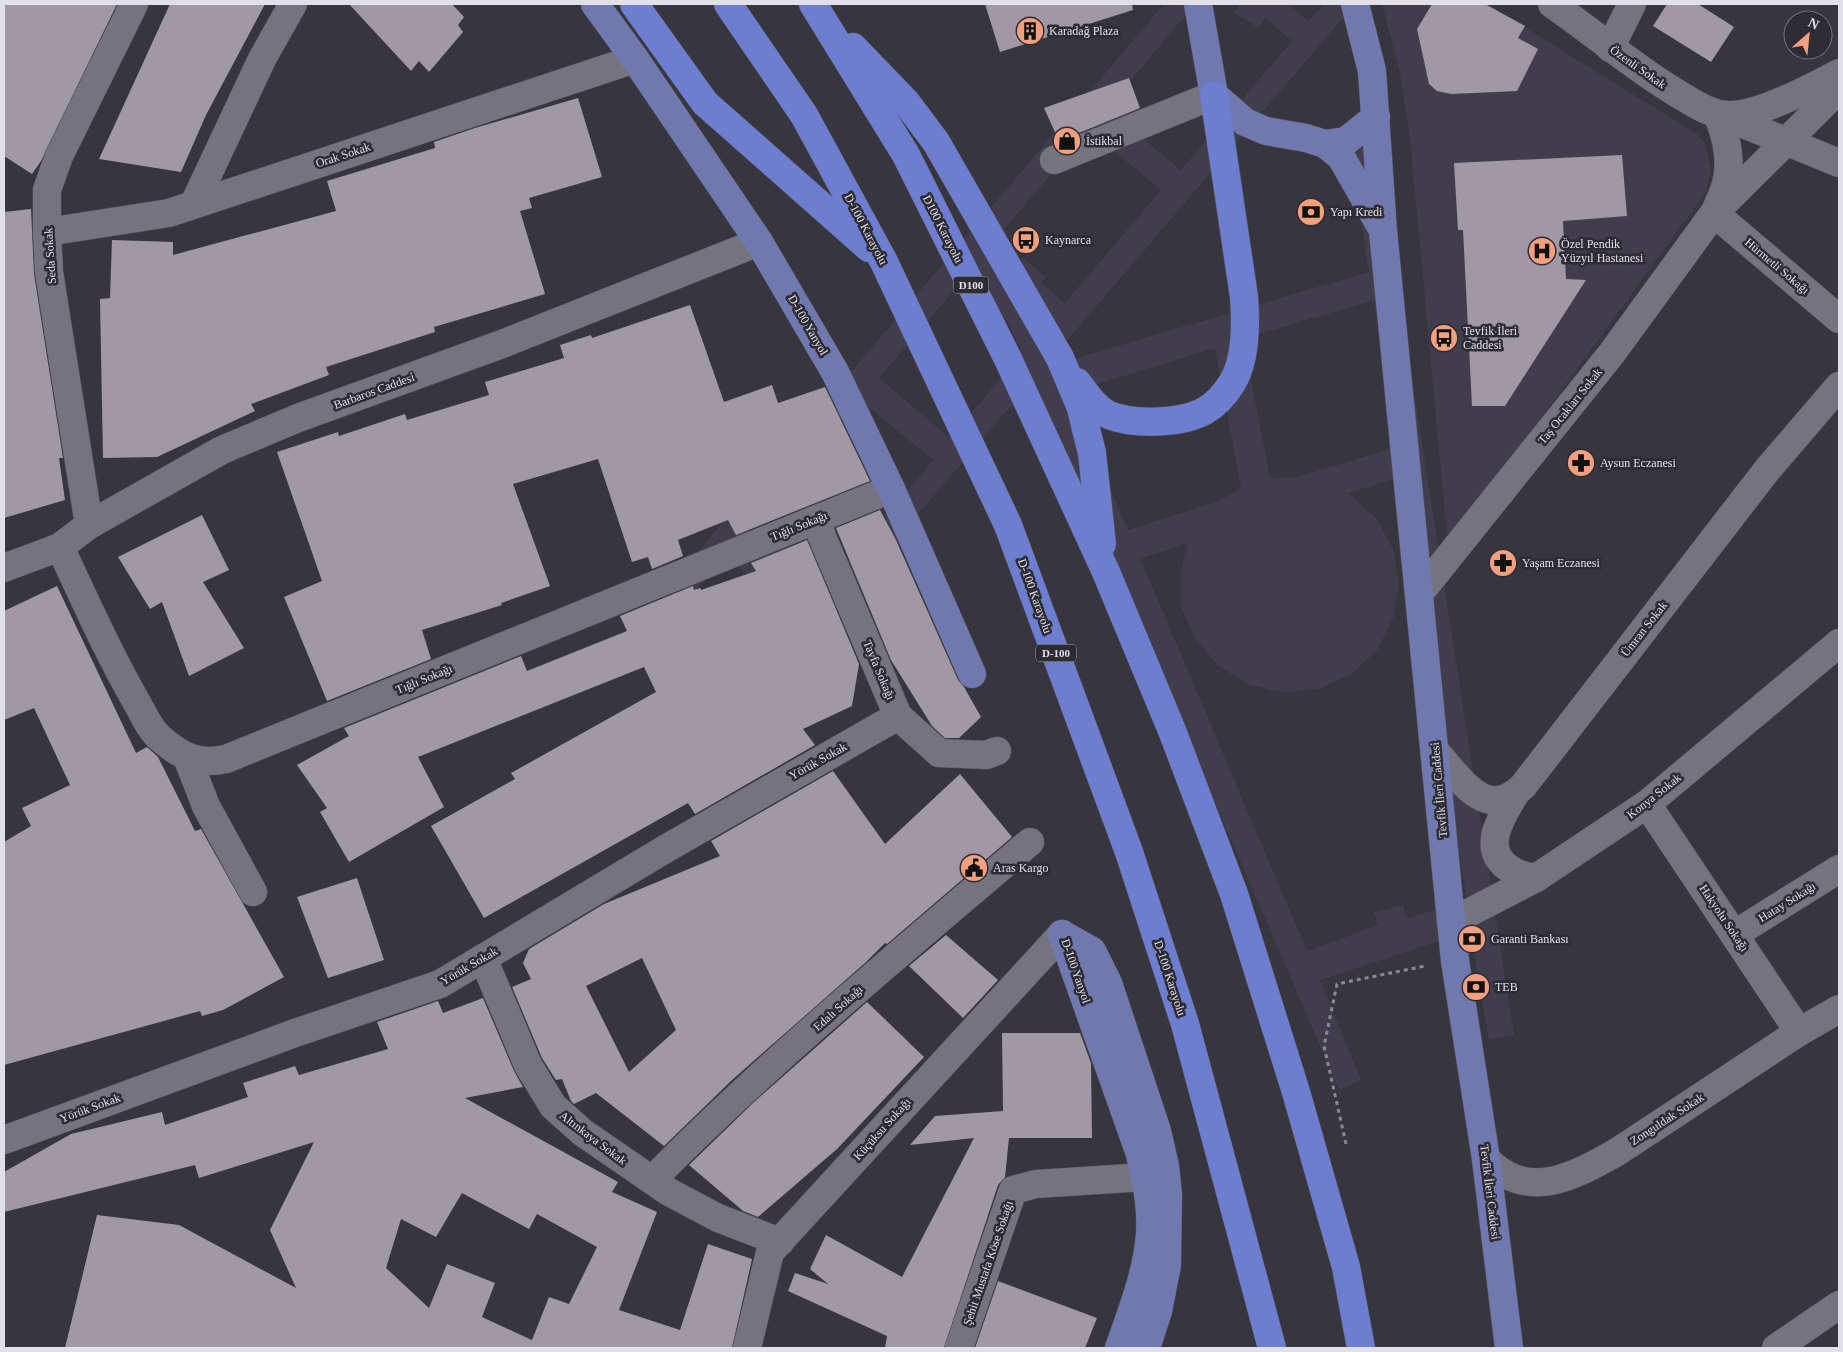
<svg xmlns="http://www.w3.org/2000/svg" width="1843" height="1352" viewBox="0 0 1843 1352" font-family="'Times New Roman',serif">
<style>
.built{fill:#413d4c;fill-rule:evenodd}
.building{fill:#a099a3;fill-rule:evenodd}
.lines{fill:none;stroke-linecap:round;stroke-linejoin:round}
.minor-casing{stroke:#55535b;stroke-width:29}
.major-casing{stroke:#55535b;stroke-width:29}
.highway-casing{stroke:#55535b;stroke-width:29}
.path{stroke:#8b8991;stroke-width:3;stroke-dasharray:4 4;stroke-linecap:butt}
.minor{stroke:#75737e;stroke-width:28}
.major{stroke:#7079af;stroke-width:28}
.highway{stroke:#6d7dcf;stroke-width:28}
.labels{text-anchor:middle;stroke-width:5;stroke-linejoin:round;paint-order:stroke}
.shield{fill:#2d2b34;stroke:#abaab1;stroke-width:1}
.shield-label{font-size:11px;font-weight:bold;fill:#e1e0e6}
.poi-label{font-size:12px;fill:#e1e0e6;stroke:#2d2b34;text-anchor:start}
.street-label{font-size:12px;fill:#e1e0e6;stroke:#2d2b34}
</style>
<rect width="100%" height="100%" fill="#37353e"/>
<!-- built -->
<g class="built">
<path d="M1164,4H1195L1107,109L1138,107L1141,114L1130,128L1181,170L1292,41L1265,18L1259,28L1234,13L1239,4H1288L1308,21L1324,4H1355L1053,357L1057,364L1369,272L1347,131L1373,127L1514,1035L1489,1040L1470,931L1320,980L1361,1080L1339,1090L1033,380L781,674L799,618L727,557L691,596L673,581ZM1089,130L1161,190L1065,303L1041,283L1046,277L1023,258L1019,264L996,239ZM969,273L992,291L984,301L1007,320L1022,353L950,438L879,378ZM1374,300L1396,447L1298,477L1270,478L1243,339ZM1215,348L1241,488L1219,501L1128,530L1069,393ZM859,399L933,460L818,598L803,561L781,543L770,556L745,535ZM1401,477L1467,901L1407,918L1403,905L1374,912L1378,925L1307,951L1140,558L1187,544L1181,571V607L1194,636L1217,665L1249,685L1285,693L1322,688L1353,673L1378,649L1393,618L1399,584L1393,549L1377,519L1348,493Z"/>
<polygon points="1382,4 1487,4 1697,134 1705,144 1711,169 1706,192 1448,546 1410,139 1400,73"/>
</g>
<!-- building -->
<g class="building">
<polygon points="4,4 117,4 41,161 32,174 4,156"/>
<polygon points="170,4 265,4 206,115 181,172 99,159"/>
<polygon points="349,4 452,4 464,17 458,25 463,32 429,72 419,61 411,71"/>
<polygon points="985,4 1132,4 1133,10 1000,52"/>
<polygon points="1432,4 1485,4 1525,26 1518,38 1538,49 1517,91 1451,94 1437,91 1429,84 1417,29"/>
<polygon points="1667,4 1698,4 1734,27 1711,62 1653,26"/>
<polygon points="1129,78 1140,108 1059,141 1044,108"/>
<polygon points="578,98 602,177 529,198 532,208 520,211 545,294 434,327 435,332 326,367 329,375 251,404 255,411 157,457 103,458 100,299 110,298 112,240 173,242 173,255 336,211 327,181 435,148 434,142 475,128"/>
<polygon points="1622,155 1627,216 1563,221 1566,279 1586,280 1505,406 1472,406 1463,230 1458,230 1454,163"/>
<polygon points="31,209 34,274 63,458 59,458 65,500 4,518 4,212"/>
<polygon points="690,305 724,402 772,385 778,403 825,387 870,481 736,535 728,520 678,540 683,556 652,569 648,557 632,562 598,459 513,484 550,586 501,603 502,605 422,630 431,659 327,701 284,597 322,581 277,452 338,432 339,436 405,414 407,420 489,395 485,382 564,358 560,345 591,335 592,338"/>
<polygon points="880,510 896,540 958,680 964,687 981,717 959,738 945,738 932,726 891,660 836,528"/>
<polygon points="202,515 229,570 203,582 244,648 189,676 162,602 150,609 118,557"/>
<polygon points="807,540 859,664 852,706 803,729 815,745 695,814 688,803 484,918 431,826 515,779 511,773 656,692 644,667 418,757 444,807 349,862 320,812 327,808 297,765 349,736 344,728 521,656 527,671 627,631 620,616 693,586 694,590 701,588 701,590 756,571 751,563"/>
<polygon points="57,586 136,753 147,747 158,757 195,831 201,829 284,977 223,1010 202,1016 200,1011 4,1065 4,842 31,826 22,808 70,785 34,708 4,720 4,611"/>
<path d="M833,771L885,844L960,774L1012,837L887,944L885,943L866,962L732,1080L664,1146L596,1093L574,1104L571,1101L562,1079L556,1080L542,1058L512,987L531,979L523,963L529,949L604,904L720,856L711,841ZM642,958L676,1030L629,1072L586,986Z"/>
<polygon points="357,878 384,960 328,978 297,897"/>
<polygon points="946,935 998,980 963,1018 909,966"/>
<path d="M483,998L514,1071L523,1087L465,1098L618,1182L612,1192L657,1212L619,1310L680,1330L708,1244L752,1259L732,1348H65L97,1215L179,1225L296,1288L270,1230L314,1142L199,1178L195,1165L4,1212V1172L71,1134L162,1112L165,1125L248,1097L243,1083L295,1066L299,1075L388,1049L377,1022L438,1001L443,1013ZM462,1193L529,1229L537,1214L597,1247L569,1304L549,1297L532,1340L482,1317L495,1283L447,1264L429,1308L386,1268L401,1219L436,1237Z"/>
<polygon points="867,1002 924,1057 837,1149 758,1217 743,1211 689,1165 753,1103"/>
<polygon points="1002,1033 1080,1033 1091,1063 1092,1138 1009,1138 1005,1177 998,1185 944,1348 885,1348 887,1336 788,1291 795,1273 828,1284 810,1269 826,1235 902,1277 974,1138 910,1145 935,1116 1003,1111"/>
<polygon points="998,1281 1097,1318 1085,1348 975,1348"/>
</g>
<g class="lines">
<defs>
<g id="minor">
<path d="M1552,4C1594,33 1632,66 1675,92C1692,102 1711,116 1731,115C1759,115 1813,87 1839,73"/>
<polyline points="1610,48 1632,4"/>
<path d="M1717,114C1726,135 1732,161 1726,184C1724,192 1720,200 1717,207"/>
<polyline points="1724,116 1839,163"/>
<polyline points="1054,160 1214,95"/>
<polyline points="194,204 262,59 293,4"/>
<polyline points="1714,213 1839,319"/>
<polyline points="47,232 169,213 635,59"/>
<polyline points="815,520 898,716 939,753 986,755 997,751"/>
<polyline points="89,525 49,272 47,232 47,190 59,156 134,4"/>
<path d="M60,547C84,598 107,651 136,701C143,713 149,729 161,739C182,757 199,765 226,759L891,489"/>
<polyline points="4,568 60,547 89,525 222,450 298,418 502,344 759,242"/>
<polyline points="1419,594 1612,353 1714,213 1839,89"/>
<path d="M1435,751C1461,779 1486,824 1524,785L1767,470L1839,386"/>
<polyline points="187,757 206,806 253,892"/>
<path d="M1515,794C1502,816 1481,847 1507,867C1516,874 1526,877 1536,878"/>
<polyline points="1647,804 1799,1032"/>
<polyline points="1451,922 1536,878 1647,804 1839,643"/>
<polyline points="1735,934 1839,869"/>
<polyline points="483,958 528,1065 553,1106 582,1132 669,1192 718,1218 780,1242"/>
<polyline points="4,1140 295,1033 440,984 667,848 898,716"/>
<path d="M1486,1159C1528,1202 1573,1177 1617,1152L1799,1032L1839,1009"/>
<path d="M652,1180C770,1060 902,952 1030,842"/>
<polyline points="747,1348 770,1252 1062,934"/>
<polyline points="959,1348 1013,1190 1036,1184 1145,1177"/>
<polyline points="1776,1348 1839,1305"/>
</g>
<g id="major">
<polyline points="595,4 635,59 759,242 835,372 891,489 972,674"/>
<polyline points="1198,4 1214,95 1245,122 1266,131 1306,138 1325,144 1341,157 1380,225"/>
<polyline points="1355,4 1372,71 1383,231 1455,961 1486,1159 1509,1348"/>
<polyline points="1325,144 1346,141 1376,117"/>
<polyline points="1062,934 1092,951 1108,983 1157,1131 1165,1166 1168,1194 1167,1265 1158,1311 1146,1348"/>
<path d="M1062,934L1140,1154C1146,1180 1152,1207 1150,1234C1147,1273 1132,1311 1119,1348"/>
</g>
<g id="highway">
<polyline points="634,4 705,103 869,248"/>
<polyline points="728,4 804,115 884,262 1008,525 1129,852 1185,1024 1272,1348"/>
<polyline points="813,4 906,155 1008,359 1106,572 1173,733 1234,894 1296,1092 1346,1267 1361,1348"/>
<polyline points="853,47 906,102 936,142 1060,358 1081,408 1086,429 1092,453 1102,544"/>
<path d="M1077,382C1086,394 1095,408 1109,415C1133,425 1183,424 1206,410C1217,404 1225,394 1232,383C1246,360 1246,323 1244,297L1214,95"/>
</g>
</defs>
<!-- minor casing -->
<use href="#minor" class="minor-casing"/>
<!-- major casing -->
<use href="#major" class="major-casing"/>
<!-- highway casing -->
<use href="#highway" class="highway-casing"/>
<!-- path -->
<polyline class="path" points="1346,1144 1324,1046 1337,984 1425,966"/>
<!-- minor -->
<use href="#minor" class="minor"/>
<!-- major -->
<use href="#major" class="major"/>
<!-- highway -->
<use href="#highway" class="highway"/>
</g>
<!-- icons -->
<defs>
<symbol id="building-disc" viewBox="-11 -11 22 22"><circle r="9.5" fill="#f2a07e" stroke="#2d2b34"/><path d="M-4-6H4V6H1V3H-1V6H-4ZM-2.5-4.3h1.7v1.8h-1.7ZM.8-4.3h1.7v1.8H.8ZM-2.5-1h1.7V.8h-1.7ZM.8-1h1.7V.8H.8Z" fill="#111"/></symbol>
<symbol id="shop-disc" viewBox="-11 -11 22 22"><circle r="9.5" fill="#f2a07e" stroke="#2d2b34"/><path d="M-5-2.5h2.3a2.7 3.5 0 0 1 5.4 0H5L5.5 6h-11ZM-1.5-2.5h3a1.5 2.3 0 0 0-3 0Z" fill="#111"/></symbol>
<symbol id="bank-disc" viewBox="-11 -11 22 22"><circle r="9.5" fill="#f2a07e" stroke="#2d2b34"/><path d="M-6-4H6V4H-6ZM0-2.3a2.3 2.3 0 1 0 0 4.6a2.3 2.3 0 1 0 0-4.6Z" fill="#111"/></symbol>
<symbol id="bus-disc" viewBox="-11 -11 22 22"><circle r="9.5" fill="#f2a07e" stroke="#2d2b34"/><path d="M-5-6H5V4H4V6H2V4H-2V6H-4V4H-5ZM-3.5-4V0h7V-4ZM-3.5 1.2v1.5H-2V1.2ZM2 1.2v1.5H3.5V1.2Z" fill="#111"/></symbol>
<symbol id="hospital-disc" viewBox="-11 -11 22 22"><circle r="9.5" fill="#f2a07e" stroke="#2d2b34"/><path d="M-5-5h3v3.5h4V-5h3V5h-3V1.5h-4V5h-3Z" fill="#111"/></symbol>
<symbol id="pharmacy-disc" viewBox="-11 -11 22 22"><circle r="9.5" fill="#f2a07e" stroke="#2d2b34"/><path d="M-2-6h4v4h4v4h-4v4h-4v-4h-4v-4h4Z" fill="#111"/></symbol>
<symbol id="civic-disc" viewBox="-11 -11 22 22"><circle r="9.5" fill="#f2a07e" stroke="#2d2b34"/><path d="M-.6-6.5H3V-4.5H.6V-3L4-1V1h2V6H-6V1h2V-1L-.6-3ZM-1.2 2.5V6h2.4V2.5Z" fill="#111"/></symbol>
</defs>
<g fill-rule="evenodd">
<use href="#building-disc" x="1014" y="15" width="32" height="32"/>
<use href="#shop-disc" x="1051" y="125" width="32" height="32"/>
<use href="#bank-disc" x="1295" y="196" width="32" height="32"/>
<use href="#bus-disc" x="1010" y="224" width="32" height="32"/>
<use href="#hospital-disc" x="1526" y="235" width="32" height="32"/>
<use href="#bus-disc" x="1428" y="322" width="32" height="32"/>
<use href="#pharmacy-disc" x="1565" y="447" width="32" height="32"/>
<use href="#pharmacy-disc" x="1487" y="547" width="32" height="32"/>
<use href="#civic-disc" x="958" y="852" width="32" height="32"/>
<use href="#bank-disc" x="1456" y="923" width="32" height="32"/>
<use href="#bank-disc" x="1460" y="971" width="32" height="32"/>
</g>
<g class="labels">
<!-- shield labels -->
<g class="shield">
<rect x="953.5" y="276.5" width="35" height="17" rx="4"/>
<rect x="1036" y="644.5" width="40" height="17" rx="4"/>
</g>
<g class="shield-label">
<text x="971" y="289">D100</text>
<text x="1056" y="657">D-100</text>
</g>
<!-- poi labels -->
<g class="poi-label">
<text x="1049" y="35">Karadağ Plaza</text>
<text x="1086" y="145">İstikbal</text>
<text x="1330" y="216">Yapı Kredi</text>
<text x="1045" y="244">Kaynarca</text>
<text x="1561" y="248">Özel Pendik<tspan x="1561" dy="14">Yüzyıl Hastanesi</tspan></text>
<text x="1463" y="335">Tevfik İleri<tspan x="1463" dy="14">Caddesi</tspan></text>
<text x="1600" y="467">Aysun Eczanesi</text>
<text x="1522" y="567">Yaşam Eczanesi</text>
<text x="993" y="872">Aras Kargo</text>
<text x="1491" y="943">Garanti Bankası</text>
<text x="1495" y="991">TEB</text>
</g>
<!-- street labels -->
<g class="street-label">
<text transform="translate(1638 67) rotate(35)" y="4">Özenli Sokak</text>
<text transform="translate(343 155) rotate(-18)" y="4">Orak Sokak</text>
<text transform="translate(866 229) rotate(62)" y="4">D-100 Karayolu</text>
<text transform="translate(943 229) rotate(63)" y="4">D100 Karayolu</text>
<text transform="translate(50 256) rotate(-94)" y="4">Seda Sokak</text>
<text transform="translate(1777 266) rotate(40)" y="4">Hürmetli Sokağı</text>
<text transform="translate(808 325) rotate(60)" y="4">D-100 Yanyol</text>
<text transform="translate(374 391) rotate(-20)" y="4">Barbaros Caddesi</text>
<text transform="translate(1570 406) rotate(-51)" y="4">Taş Ocakları Sokak</text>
<text transform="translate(799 526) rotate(-22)" y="4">Tığlı Sokağı</text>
<text transform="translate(1035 596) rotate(70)" y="4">D-100 Karayolu</text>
<text transform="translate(1644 629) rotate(-52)" y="4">Ümran Sokak</text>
<text transform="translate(879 670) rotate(67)" y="4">Tayfa Sokağı</text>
<text transform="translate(424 679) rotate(-22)" y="4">Tığlı Sokağı</text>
<text transform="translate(818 761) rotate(-29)" y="4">Yörük Sokak</text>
<text transform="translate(1439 790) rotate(-95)" y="4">Tevfik İleri Caddesi</text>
<text transform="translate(1654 796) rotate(-38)" y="4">Konya Sokak</text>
<text transform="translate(1787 902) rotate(-32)" y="4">Hatay Sokağı</text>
<text transform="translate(1724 918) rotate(56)" y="4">Hakyolu Sokağı</text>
<text transform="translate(469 966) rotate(-30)" y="4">Yörük Sokak</text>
<text transform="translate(1076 971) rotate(71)" y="4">D-100 Yanyol</text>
<text transform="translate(1170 978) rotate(72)" y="4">D-100 Karayolu</text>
<text transform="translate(838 1008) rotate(-42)" y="4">Edalı Sokağı</text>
<text transform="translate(90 1108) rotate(-20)" y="4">Yörük Sokak</text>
<text transform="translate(1667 1119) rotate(-33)" y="4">Zonguldak Sokak</text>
<text transform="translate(882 1129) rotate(-48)" y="4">Küçüksu Sokağı</text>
<text transform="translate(593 1138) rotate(37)" y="4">Altınkaya Sokak</text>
<text transform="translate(1490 1192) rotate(83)" y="4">Tevfik İleri Caddesi</text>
<text transform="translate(988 1263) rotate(-71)" y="4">Şehit Mustafa Köse Sokağı</text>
</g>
</g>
<!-- border -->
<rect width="1843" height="1352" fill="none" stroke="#e1e0e6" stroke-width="10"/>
<!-- north arrow -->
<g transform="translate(1808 35) rotate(27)"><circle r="24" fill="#2d2b34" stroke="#75737b"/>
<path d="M0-4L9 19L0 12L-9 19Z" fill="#f2a07e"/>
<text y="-8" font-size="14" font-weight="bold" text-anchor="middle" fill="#e1e0e6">N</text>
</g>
</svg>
